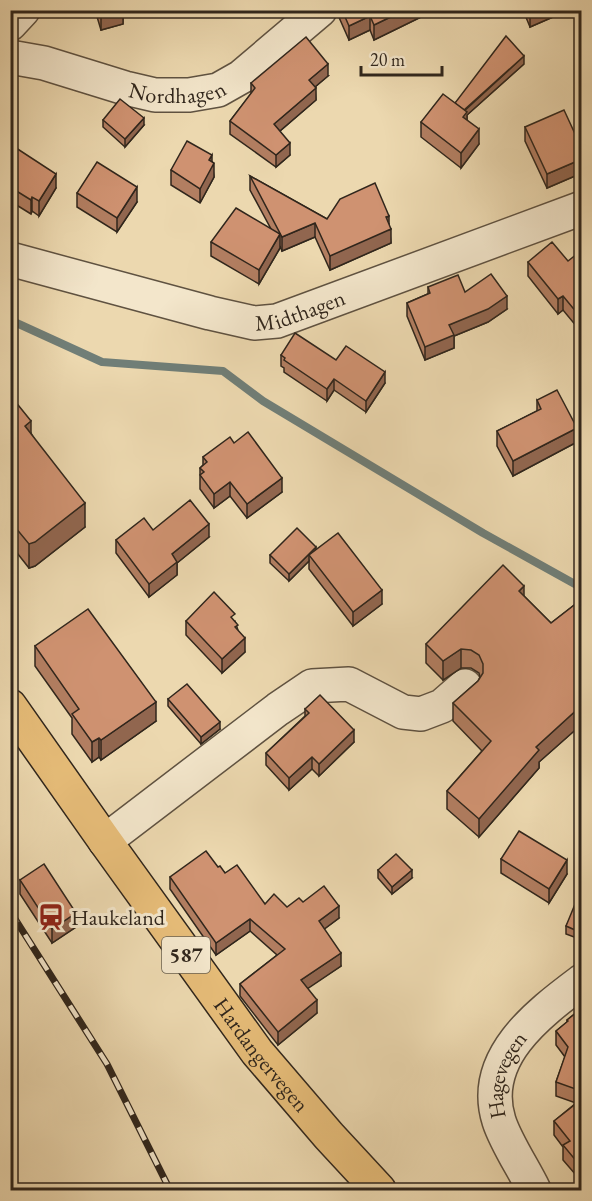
<svg xmlns="http://www.w3.org/2000/svg" width="592" height="1201" viewBox="0 0 592 1201" font-family="'EB Garamond',serif">
<style>
.lines{fill:none;stroke-linecap:round;stroke-linejoin:round}
.stream{stroke:#707e77;stroke-width:8}
.street-casing{stroke:#5f5241;stroke-width:36}
.primary-casing{stroke:#30261c;stroke-width:36}
.street{stroke:#f3e6cb;stroke-width:33}
.primary{stroke:#e6bc78;stroke-width:33}
.rail-casing{stroke:#30261c;stroke-width:7}
.rail{stroke:#f3e6cb;stroke-width:4.5;stroke-dasharray:14;stroke-linecap:butt}
.wall{fill:#b27e61;stroke:#30261c;stroke-width:1.5}
.shaded-wall{fill:#91664f;stroke:#30261c;stroke-width:1.5}
.building{fill:#cf9271;stroke:#30261c;stroke-width:1.5}
.labels{text-anchor:middle;stroke-width:6;stroke-linejoin:round;paint-order:stroke}
.shield{fill:#f3e6cb;stroke:#6a6050;stroke-width:1.5}
.shield-label{font-size:21px;font-weight:bold;fill:#30261c}
.street-label{font-size:22px;fill:#30261c;stroke:#f3e6cb}
.poi-label{font-size:22px;fill:#30261c;stroke:#f3e6cb;text-anchor:start}
</style>
<rect width="100%" height="100%" fill="#ecd8af"/>
<filter id="stains"><feTurbulence type="fractalNoise" baseFrequency=".00333" numOctaves="4"/><feColorMatrix values="0 0 0 0 .2 0 0 0 0 .09 0 0 0 0 .02 0 0 0 .5 -.17"/></filter>
<radialGradient id="worn" r=".72"><stop offset=".6" stop-color="#630" stop-opacity="0"/><stop offset="1" stop-color="#630" stop-opacity=".3"/></radialGradient>
<g class="lines">
<!-- stream -->
<polyline class="stream" points="10,320 102,362 223,371 263,401 483,533 582,588"/>
<defs>
<g id="street">
<polyline points="10,24 23,10"/>
<path id="s1" d="M10,57L44,63L125,88L155,95H189L218,90L241,77L320,10"/>
<path id="s2" d="M10,259L210,313L254,323L277,321L582,208"/>
<polyline points="105,841 278,709 312,686 349,684 403,712 421,714 442,706 465,686"/>
<path id="s3" d="M534,1190C524,1169 506,1143 499,1121C479,1058 538,1014 582,981"/>
</g>
<g id="primary">
<path id="s4" d="M10,706L105,841L257,1052L329,1136L379,1190"/>
</g>
</defs>
<!-- street casing -->
<use href="#street" class="street-casing"/>
<!-- primary casing -->
<use href="#primary" class="primary-casing"/>
<!-- street -->
<use href="#street" class="street"/>
<!-- primary -->
<use href="#primary" class="primary"/>
<defs>
<polyline id="rail" points="10,911 107,1064 170,1190"/>
</defs>
<!-- rail casing -->
<use href="#rail" class="rail-casing"/>
<!-- rail -->
<use href="#rail" class="rail"/>
</g>
<!-- wall -->
<g class="wall">
<polygon points="95,10 123,10 123,24 101,30"/>
<polygon points="338,10 421,10 421,17 374,40 370,30 349,40 338,15"/>
<polygon points="523,10 569,10 530,27"/>
<polygon points="524,64 467,115 467,120 479,144 461,168 421,137 421,122"/>
<polygon points="328,76 315,87 316,100 280,131 290,155 276,167 230,134 230,121 251,94 251,83"/>
<polygon points="103,120 144,125 125,147 103,127"/>
<polygon points="525,127 582,149 582,173 547,188 525,141"/>
<polygon points="10,144 56,188 39,216 32,211 31,214 10,201"/>
<polygon points="212,162 214,177 200,203 171,185 171,170"/>
<polygon points="250,176 327,219 389,224 391,243 330,270 315,237 282,251 280,246 280,248 259,284 211,256 211,242 271,229 250,190"/>
<polygon points="77,193 137,202 117,232 77,207"/>
<polygon points="582,260 582,333 563,310 558,314 528,276 528,262 568,261"/>
<polygon points="428,287 465,292 507,309 488,322 454,336 454,348 425,360 407,316 407,303 428,294"/>
<polygon points="281,355 336,360 385,383 366,412 334,390 327,401 284,372 284,368 281,366"/>
<polygon points="10,395 31,433 85,527 35,566 29,568 10,544"/>
<polygon points="537,400 577,442 513,476 497,446 497,431 537,411"/>
<polygon points="234,443 282,492 247,518 230,496 214,508 200,489 200,468 203,465 203,457"/>
<polygon points="153,530 209,537 177,563 177,575 149,597 116,553 116,540"/>
<polygon points="316,550 382,604 353,626 309,569 309,561 289,581 270,563 270,555"/>
<polygon points="524,596 551,623 582,599 582,724 539,762 539,768 479,837 447,809 447,791 482,751 453,721 453,703 478,681 480,677 479,673 471,668 461,668 443,680 426,663 426,644"/>
<polygon points="186,621 235,621 245,652 222,673 186,635"/>
<polygon points="35,646 156,721 101,760 99,757 92,762 72,734 72,718 35,666"/>
<polygon points="168,699 220,729 201,744 168,706"/>
<polygon points="305,709 354,742 319,776 312,769 289,790 266,765 266,753 305,716"/>
<polygon points="501,859 567,874 549,903 501,873"/>
<polygon points="218,867 265,904 287,907 303,902 339,918 324,929 341,966 307,988 317,1013 278,1045 240,996 240,984 277,955 250,931 216,955 170,889 170,877"/>
<polygon points="378,870 412,878 392,894 378,878"/>
<polygon points="20,880 76,927 52,943 20,894"/>
<polygon points="582,898 582,940 566,934 566,926"/>
<polygon points="582,1008 582,1182 563,1160 563,1147 554,1135 554,1121 576,1103 556,1096 556,1082 565,1057 556,1045 556,1031 567,1022 567,1020"/>
</g>
<!-- shaded-wall -->
<g class="shaded-wall">
<polygon points="120,10 123,10 123,24 101,30 101,16"/>
<polygon points="405,10 421,10 421,17 374,40 374,25"/>
<polygon points="535,10 569,10 530,27 530,13"/>
<polygon points="370,16 370,30 349,40 349,26"/>
<polygon points="524,56 524,64 467,115 467,127 461,114"/>
<polygon points="328,64 328,76 309,92 309,80"/>
<polygon points="316,88 316,100 274,136 274,124"/>
<polygon points="144,118 144,125 125,147 125,139"/>
<polygon points="479,129 479,144 461,168 461,153"/>
<polygon points="290,143 290,155 276,167 276,155"/>
<polygon points="212,155 212,167 214,163 214,177 200,203 200,189 209,160"/>
<polygon points="582,159 582,173 547,188 547,174"/>
<polygon points="56,174 56,188 39,216 39,201"/>
<polygon points="137,187 137,202 117,232 117,218"/>
<polygon points="32,197 32,211 31,214 31,200"/>
<polygon points="389,216 389,230 391,229 391,243 330,270 330,256"/>
<polygon points="315,223 315,237 282,251 282,237"/>
<polygon points="280,234 280,248 259,284 259,270"/>
<polygon points="507,296 507,309 488,322 454,336 454,348 425,360 425,347 449,325"/>
<polygon points="563,296 563,310 558,314 558,299"/>
<polygon points="385,372 385,383 366,412 366,401"/>
<polygon points="334,379 334,390 327,401 327,389"/>
<polygon points="31,421 31,445 25,426"/>
<polygon points="577,428 577,442 513,476 513,461"/>
<polygon points="282,478 282,492 247,518 247,504"/>
<polygon points="230,482 230,496 214,508 214,494"/>
<polygon points="85,503 85,527 35,566 29,568 29,544"/>
<polygon points="209,524 209,537 177,563 177,575 149,597 149,584 172,554"/>
<polygon points="316,547 316,554 309,555 309,561 289,581 289,574"/>
<polygon points="524,586 524,605 519,591"/>
<polygon points="382,590 382,604 353,626 353,612"/>
<polygon points="582,625 582,644 576,630"/>
<polygon points="245,638 245,652 222,673 222,659"/>
<polygon points="461,649 461,668 443,680 443,661"/>
<polygon points="156,702 156,721 101,760 101,740"/>
<polygon points="582,705 582,724 539,762 539,768 479,837 479,819 536,747"/>
<polygon points="220,722 220,729 201,744 201,737"/>
<polygon points="354,730 354,742 319,776 319,764"/>
<polygon points="99,738 99,757 92,762 92,742"/>
<polygon points="312,757 312,769 289,790 289,778"/>
<polygon points="567,860 567,874 549,903 549,889"/>
<polygon points="412,870 412,878 392,894 392,887"/>
<polygon points="339,906 339,918 319,933 319,921"/>
<polygon points="76,913 76,927 52,943 52,929"/>
<polygon points="250,919 250,931 216,955 216,943"/>
<polygon points="341,953 341,966 301,993 301,980"/>
<polygon points="317,1000 317,1013 278,1045 278,1032"/>
</g>
<!-- building -->
<g class="building">
<polygon points="99,10 120,10 101,16"/>
<polygon points="342,10 405,10 374,25 370,16 349,26"/>
<polygon points="506,36 524,56 464,110 455,103"/>
<polygon points="306,37 328,64 309,80 316,88 274,124 290,143 276,155 230,121 255,88 251,83"/>
<polygon points="443,94 467,112 463,117 479,129 461,153 421,122"/>
<polygon points="120,99 144,118 125,139 103,120"/>
<polygon points="564,110 582,149 582,159 547,174 525,127"/>
<polygon points="187,141 212,155 209,160 214,163 200,189 171,170"/>
<polygon points="10,144 56,174 39,201 32,197 31,200 10,187"/>
<polygon points="97,162 137,187 117,218 77,193"/>
<polygon points="250,176 327,219 340,199 375,183 389,216 386,217 391,229 330,256 315,223 282,237"/>
<polygon points="236,208 280,234 259,270 211,242"/>
<polygon points="552,242 568,261 577,254 582,260 582,319 563,296 558,299 528,262"/>
<polygon points="491,274 507,296 488,309 449,325 454,335 425,347 407,303 430,293 428,287 458,275 465,292"/>
<polygon points="295,333 336,360 346,346 385,372 366,401 334,379 327,389 284,360 285,358 281,355"/>
<polygon points="557,390 577,428 513,461 497,431 541,409 537,400"/>
<polygon points="10,395 31,421 25,426 85,503 35,542 29,544 10,521"/>
<polygon points="248,432 282,478 247,504 230,482 214,494 200,475 204,472 200,468 207,462 203,457 230,437 234,443"/>
<polygon points="190,500 209,524 172,554 177,562 149,584 116,540 144,518 153,530"/>
<polygon points="297,528 316,547 289,574 270,555"/>
<polygon points="338,533 382,590 353,612 309,555"/>
<polygon points="503,565 524,586 519,591 551,623 582,599 582,625 576,630 582,636 582,705 536,747 539,750 479,819 447,791 491,741 453,703 478,681 483,673 483,664 479,655 471,650 461,649 443,661 426,644"/>
<polygon points="214,592 235,614 231,617 238,625 235,627 245,638 222,659 186,621"/>
<polygon points="88,609 156,702 101,740 99,738 92,742 72,714 79,709 35,646"/>
<polygon points="187,684 220,722 201,737 168,699"/>
<polygon points="320,695 354,730 319,764 312,757 289,778 266,753 309,713 305,709"/>
<polygon points="519,831 567,860 549,889 501,859"/>
<polygon points="206,851 218,867 220,866 225,873 237,865 265,904 274,894 287,907 299,898 303,902 324,886 339,906 319,921 341,953 301,980 317,1000 278,1032 240,984 285,949 250,919 216,943 170,877"/>
<polygon points="396,854 412,870 392,887 378,870"/>
<polygon points="44,864 76,913 52,929 20,880"/>
<polygon points="578,897 582,898 582,933 566,926"/>
<polygon points="582,1008 582,1090 581,1091 556,1082 568,1047 556,1031 568,1021 567,1020"/>
<polygon points="582,1099 582,1168 563,1145 570,1141 554,1121"/>
</g>
<!-- icons -->
<defs>
<symbol id="station-bare" viewBox="-9 -9 18 18"><path d="M-3-6H3Q5-6 5-4V2Q5 4 3 4L4.5 6H3L1.5 4h-3L-3 6H-4.5L-3 4Q-5 4-5 2V-4Q-5-6-3-6ZM-3.5-4v3h7v-3ZM-3.5 1v1.5H-2V1ZM2 1v1.5H3.5V1Z" fill="#8f2418" stroke="#f3e6cb" stroke-width="2.5" paint-order="stroke"/></symbol>
</defs>
<g fill-rule="evenodd">
<use href="#station-bare" x="32" y="898" width="38" height="38"/>
</g>
<g class="labels">
<!-- shield labels -->
<rect class="shield" x="162" y="937" width="48" height="36" rx="4.5"/>
<g class="shield-label">
<text x="186" y="962">587</text>
</g>
<!-- street labels -->
<g class="street-label">
<text dy="8" stroke="none"><textPath href="#s1" startOffset="172">Nordhagen</textPath></text>
<text dy="8" stroke="none"><textPath href="#s2" startOffset="300">Midthagen</textPath></text>
<text dy="8" stroke="none"><textPath href="#s4" startOffset="430">Hardangervegen</textPath></text>
<text dy="8" stroke="none"><textPath href="#s3" startOffset="126">Hagevegen</textPath></text>
</g>
<!-- poi labels -->
<g class="poi-label">
<text x="71" y="925">Haukeland</text>
</g>
</g>
<!-- margin -->
<rect width="592" height="1201" fill="none" stroke="#ecd8af" stroke-width="36"/>
<rect x="12" y="12" width="568" height="1177" fill="none" stroke="#30261c" stroke-width="3"/>
<rect x="18" y="18" width="556" height="1165" fill="none" stroke="#30261c" stroke-width="1.5"/>
<!-- scale -->
<path d="M361 66v9h81v-9" fill="none" stroke="#30261c" stroke-width="3"/>
<text x="370" y="66" font-size="18" fill="#30261c" stroke="#f3e6cb" stroke-width="4.5" paint-order="stroke">20 m</text>
<rect width="100%" height="100%" filter="url(#stains)"/>
<rect width="100%" height="100%" fill="url(#worn)"/>
</svg>
